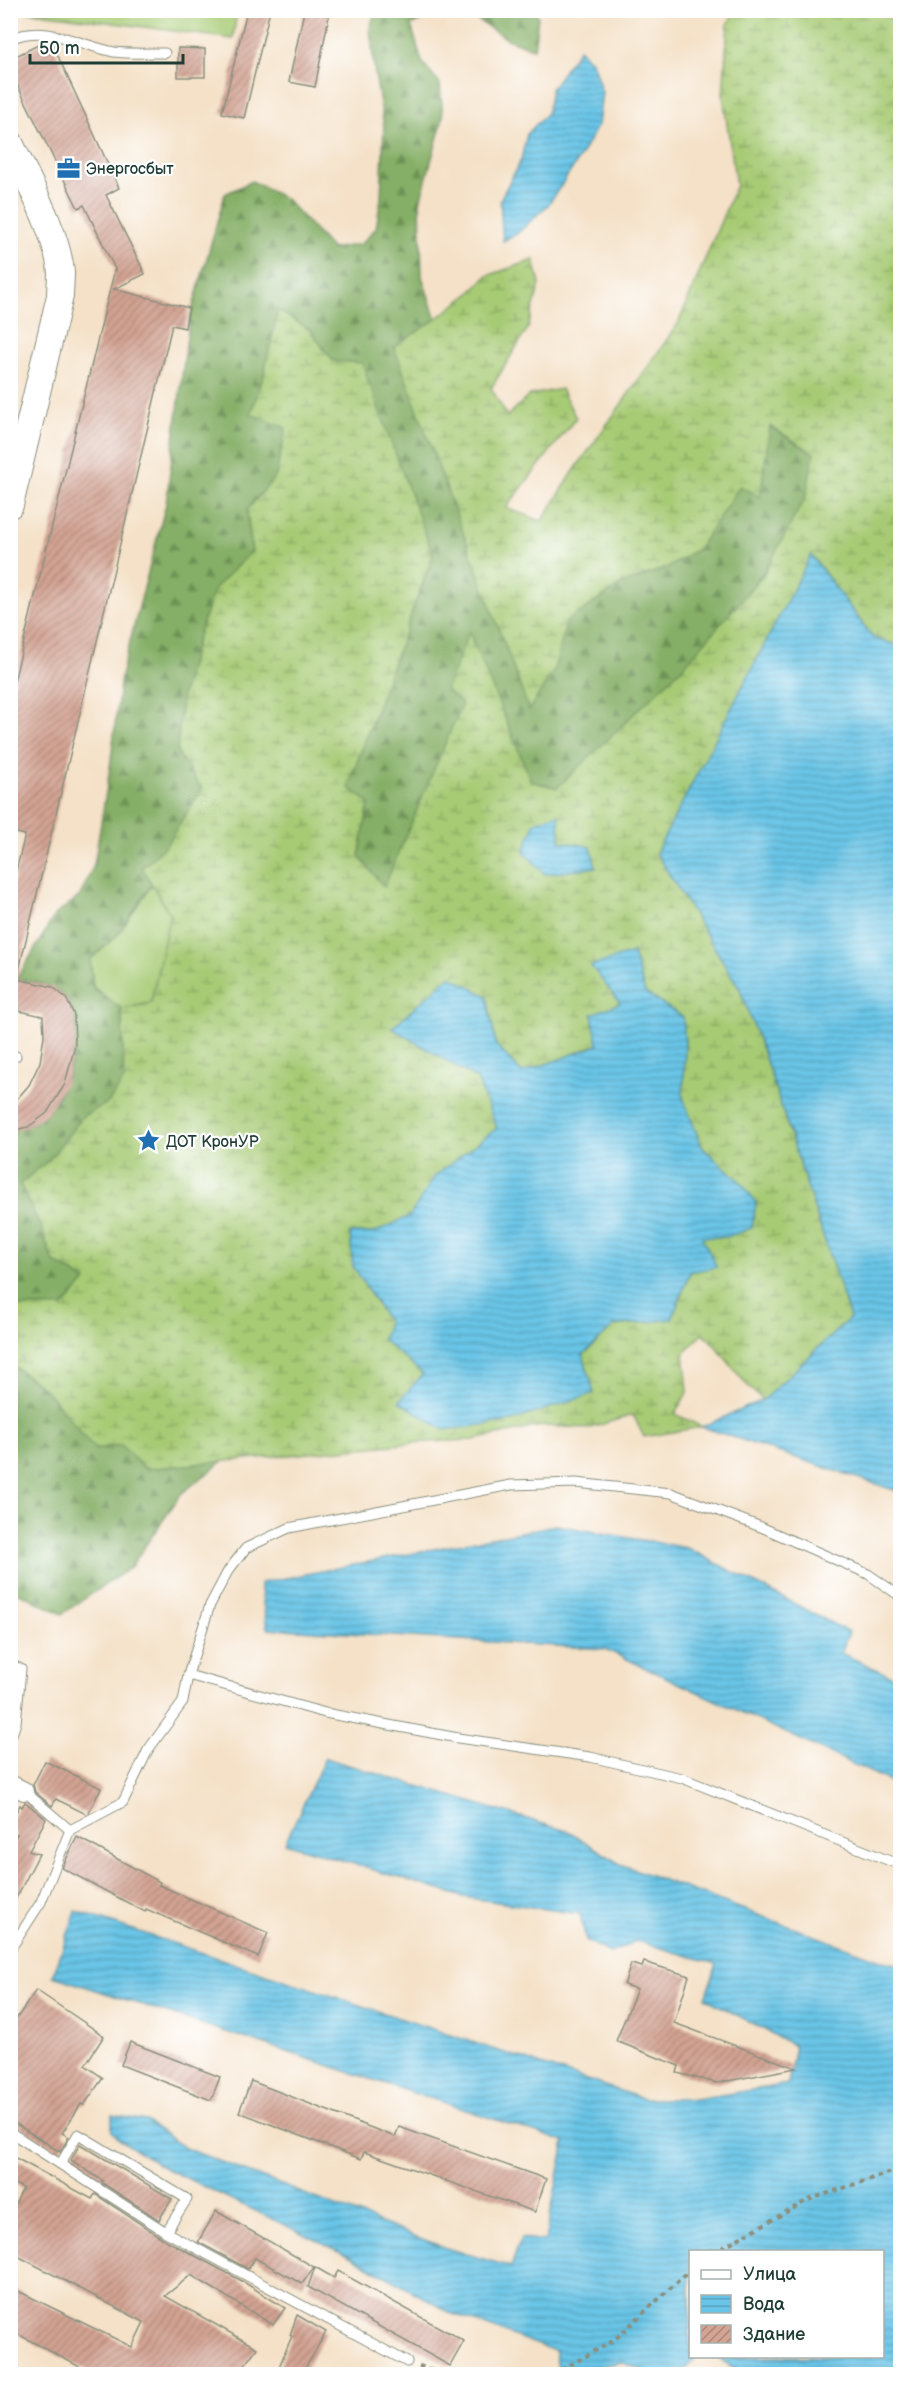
<svg xmlns="http://www.w3.org/2000/svg" width="911" height="2385" viewBox="0 0 911 2385" font-family="'Balsamiq Sans',sans-serif">
<style>
.grass{fill:#a7cb75;stroke:#638454;stroke-width:1.5}
.forest{fill:url(#forest-firs);stroke:#52764d;stroke-width:1.5}
.wetland{fill:url(#wetland-marsh);stroke:#638454;stroke-width:1.5;fill-rule:evenodd}
.water{fill:url(#water-rules);stroke:#44818e;stroke-width:1.5}
.building{fill:url(#building-hatch)}
.lines{fill:none;stroke-linecap:round;stroke-linejoin:round}
.lane-casing{stroke:#8a8f7e;stroke-width:11}
.street-casing{stroke:#8a8f7e;stroke-width:20}
.secondary-casing{stroke:#8a8f7e;stroke-width:28}
.path{stroke:#8a8f7e;stroke-width:4;stroke-dasharray:4.5 4.5;stroke-linecap:butt}
.lane{stroke:#fff;stroke-width:9}
.street{stroke:#fff;stroke-width:18}
.secondary{stroke:#fff;stroke-width:26}
.labels{text-anchor:middle;stroke-width:4.5;stroke-linejoin:round;paint-order:stroke}
.poi-label{font-size:16px;fill:#1f3d34;stroke:#fff;text-anchor:start}
</style>
<defs>
<pattern id="forest-firs" width="22" height="20" patternUnits="userSpaceOnUse" patternTransform="scale(1.5)"><rect width="22" height="20" fill="#85af66"/><path d="M5 1l3.5 6h-7zM16 11l3.5 6h-7z" fill="#6c9055"/></pattern>
<pattern id="wetland-marsh" width="20" height="14" patternUnits="userSpaceOnUse" patternTransform="scale(1.5)"><rect width="20" height="14" fill="#a7cb75"/><path d="M1 5h8M5 5V1M11 12h8M15 12V8" fill="none" stroke="#87a661"/></pattern>
<pattern id="water-rules" width="6" height="5" patternUnits="userSpaceOnUse" patternTransform="scale(1.5)"><rect width="6" height="5" fill="#69c5e7"/><path d="M0 2.5h6" fill="none" stroke="#56a1bc"/></pattern>
<pattern id="building-hatch" width="6" height="6" patternUnits="userSpaceOnUse" patternTransform="scale(1.5)"><rect width="6" height="6" fill="#d3a393"/><path d="M-1 1l2-2M0 6l6-6M5 7l2-2" fill="none" stroke="#ab8679"/></pattern>
</defs>
<rect width="100%" height="100%" fill="#fff"/>
<filter id="ink" filterUnits="userSpaceOnUse"><feTurbulence type="fractalNoise" baseFrequency=".0167" numOctaves="2"/><feDisplacementMap in="SourceGraphic" scale="12" xChannelSelector="R" yChannelSelector="G"/><feConvolveMatrix kernelMatrix="1 2 1 2 8 2 1 2 1" color-interpolation-filters="sRGB"/></filter>
<filter id="wash" filterUnits="userSpaceOnUse"><feTurbulence type="fractalNoise" baseFrequency=".008" numOctaves="4" result="noise"/><feDisplacementMap in="SourceGraphic" scale="24" xChannelSelector="R" yChannelSelector="G"/><feGaussianBlur stdDeviation="1.35" result="paint"/><feColorMatrix in="noise" values="0 0 0 0 0 0 0 0 0 0 0 0 0 0 0 0 0 1.4 0 .05"/><feComposite in="paint" operator="in"/></filter>
<g filter="url(#wash)">
<rect width="100%" height="100%" fill="#f4e1c7"/>
<!-- grass -->
<g class="grass">
<polygon points="25,11 237,11 233,39"/>
<polygon points="152,884 170,914 151,1003 122,1009 93,987 90,960 119,933"/>
</g>
<!-- forest -->
<g class="forest">
<path d="M375,11H446L411,25L422,62L440,84L443,118L420,202L422,277L436,319L394,347L554,670L567,621L624,583L669,567L722,512L740,486L760,496L769,426L814,453C812,467 811,485 805,498C756,612 646,703 557,788L531,781L469,633L458,662L463,704L384,888L359,856L369,803L348,787L433,555L333,361L310,330L278,310L264,374L251,414L286,428L276,476L247,510L252,551L215,588L198,636L182,696L177,752L202,789L167,845L142,868L152,884L119,933L90,960L93,988L122,1009L124,1080L108,1103L83,1116L49,1160L20,1184L41,1227L53,1261L86,1281L63,1307H11L10,1131C25,1128 37,1124 47,1113C68,1089 89,1022 64,996C52,984 33,982 17,979L55,915L80,896L94,865L110,768L121,676L166,504L189,321L225,194L252,181L286,199L332,249L361,244L376,228L381,198L384,126L374,68L370,29Z"/>
<polygon points="463,11 535,11 538,17 534,49 509,40"/>
<polygon points="10,1364 45,1389 95,1449 121,1445 145,1469 223,1461 181,1494 130,1568 62,1614 11,1589"/>
</g>
<!-- wetland -->
<path class="wetland" d="M735,11H900V646L873,638L812,556L656,853L740,989L770,1072L850,1318L763,1400C739,1381 726,1354 703,1333L684,1353L688,1391L675,1414L702,1427L644,1437L633,1415L590,1428L541,1426L473,1440L424,1442L145,1469L121,1445L95,1449L45,1389L11,1364V1307H63L86,1281L53,1261L41,1227L20,1184L49,1160L83,1116L108,1103L124,1080L122,1009L151,1003L170,914L142,868L167,844L202,789L177,752L182,696L198,636L215,588L252,551L247,510L276,476L286,428L251,414L264,374L278,310L310,330L333,361L362,363L433,555L348,787L369,803L359,856L384,887L462,704L446,690L469,632L531,781L557,788L684,666L763,575L806,496L814,453L770,426L760,497L740,486L699,548L669,567L624,583L567,621L554,670L529,710L394,347L436,319L469,294L487,276L534,260L540,284L528,328L491,388L507,416L530,395L561,389L576,418L506,508L542,521L574,471L678,324L736,185L723,96L728,24ZM558,814L560,841L596,867L545,874ZM633,953L645,993L683,1017L685,1046L683,1098L702,1147L742,1183L727,1237H702L672,1319L614,1326L583,1355L594,1394L424,1375L383,1340L388,1322L353,1266L350,1233H374L411,1216L435,1176L497,1128L477,1079L392,1028L487,996L496,1045L522,1073L598,1045L620,1003Z"/>
<!-- water -->
<g class="water">
<polygon points="579,49 592,62 602,92 598,125 580,157 548,205 518,233 503,241 500,200 521,160 527,134 547,113 551,89"/>
<polygon points="811,555 873,638 900,646 900,1492 702,1427 763,1400 850,1318 770,1072 740,989 656,853"/>
<polygon points="559,814 560,841 591,847 596,867 545,874 524,852 535,822"/>
<polygon points="633,953 645,993 683,1017 685,1046 683,1098 702,1147 742,1183 756,1203 752,1228 727,1237 702,1237 717,1267 690,1272 672,1319 614,1326 583,1355 594,1393 512,1421 444,1430 399,1401 423,1374 383,1340 388,1322 353,1266 350,1233 374,1233 410,1216 435,1176 497,1128 477,1079 392,1028 450,976 487,996 496,1045 522,1073 598,1045 592,1014 620,1003 591,966"/>
<polygon points="556,1525 687,1548 849,1632 841,1653 900,1680 900,1786 605,1649 267,1628 260,1583"/>
<polygon points="325,1758 570,1832 620,1864 889,1963 900,1964 900,2374 739,2374 740,2372 717,2357 882,2356 882,2252 690,2252 690,2356 696,2357 682,2374 651,2374 622,2362 559,2374 555,2351 451,2313 352,2257 161,2166 119,2139 112,2131 112,2115 146,2121 185,2148 443,2247 511,2267 521,2238 545,2241 565,2142 53,1976 76,1911 644,2099 696,2099 788,2084 795,2046 705,1998 717,1964 636,1941 610,1953 586,1940 580,1914 463,1897 285,1843"/>
</g>
<g id="blocks">
<!-- building -->
<g class="building">
<polygon points="247,10 270,10 244,118 222,113"/>
<polygon points="304,11 329,16 315,87 289,82"/>
<polygon points="46,41 51,41 119,188 106,195 145,274 114,289 189,308 185,328 172,325 17,978 13,978 53,987 66,998 74,1015 75,1045 65,1084 47,1113 28,1127 10,1131 10,1107 29,1085 40,1062 44,1036 43,1016 10,1009 10,895 25,835 10,831 10,698 115,269 84,205 78,208 10,70 10,59"/>
<polygon points="178,48 205,49 205,77 178,77"/>
<polygon points="45,1761 101,1788 89,1812 86,1814 56,1799 52,1806 35,1792 33,1785"/>
<polygon points="25,1802 46,1819 29,1851 39,1854 10,1910 10,1846 17,1834 10,1831 10,1823 20,1805 22,1807"/>
<polygon points="77,1837 160,1882 159,1885 268,1933 258,1957 146,1909 145,1912 62,1868"/>
<polygon points="644,1962 689,1976 674,2023 796,2068 717,2083 677,2073 679,2066 616,2041 637,1989 624,1985 631,1964 642,1967"/>
<polygon points="36,1990 104,2036 85,2065 103,2078 84,2105 81,2104 62,2133 69,2137 60,2152 10,2120 10,2014 17,2018"/>
<polygon points="130,2042 220,2077 211,2100 121,2065"/>
<polygon points="251,2081 395,2137 399,2127 546,2179 535,2212 364,2152 361,2159 239,2112"/>
<polygon points="80,2144 172,2199 159,2220 102,2183 103,2181 71,2160"/>
<polygon points="10,2155 92,2199 95,2194 162,2238 242,2281 285,2308 273,2325 191,2275 165,2296 257,2348 238,2374 93,2374 10,2330 10,2287 132,2347 144,2322 10,2252 10,2215 23,2188 10,2182"/>
<polygon points="216,2211 314,2267 302,2284 255,2258 248,2269 198,2242"/>
<polygon points="315,2267 334,2278 338,2271 464,2341 450,2366 308,2287"/>
<polygon points="297,2315 326,2332 302,2374 276,2374 292,2336 290,2335"/>
</g>
</g>
</g>
<g filter="url(#ink)">
<use href="#blocks" fill-opacity="0" stroke="#8a8f7e" stroke-width="1.5"/>
<g class="lines">
<defs>
<g id="lane">
<path d="M10,39C47,23 78,45 114,52C130,54 149,53 165,53"/>
<polyline points="10,1055 16,1056"/>
<polyline points="900,1596 868,1574 761,1527 671,1493 576,1483 511,1485 289,1528 246,1548 228,1571 210,1605 188,1675 325,1713 458,1738 590,1757 682,1778 900,1865"/>
<polyline points="10,1664 21,1669 16,1723 10,1740"/>
<polyline points="24,1791 70,1830"/>
<polyline points="10,1950 41,1902 70,1830 123,1802 148,1750 183,1702 188,1675"/>
<polyline points="10,2132 166,2232 187,2199 78,2134 61,2163"/>
<polyline points="166,2232 407,2362"/>
</g>
<polyline id="street" points="10,1784 24,1791"/>
<path id="secondary" d="M10,143C27,179 58,234 61,273C61,280 60,288 60,296L10,505"/>
</defs>
<!-- lane casing -->
<use href="#lane" class="lane-casing"/>
<!-- street casing -->
<use href="#street" class="street-casing"/>
<!-- secondary casing -->
<use href="#secondary" class="secondary-casing"/>
<!-- path -->
<g class="path">
<polyline points="714,2252 808,2200 900,2169"/>
<polyline points="419,2366 447,2374"/>
<polyline points="554,2374 613,2341 690,2270"/>
</g>
<!-- lane -->
<use href="#lane" class="lane"/>
<!-- street -->
<use href="#street" class="street"/>
<!-- secondary -->
<use href="#secondary" class="secondary"/>
</g>
</g>
<!-- icons -->
<defs>
<symbol id="office-bare" viewBox="-9 -9 18 18"><path d="M-6-3h4V-5.5h4V-3h4V5H-6ZM-1-4.5V-3h2v-1.5ZM-6 0V1H6V0Z" fill="#1f6fb2" stroke="#fff" stroke-width="2.5" paint-order="stroke"/></symbol>
<symbol id="sight-bare" viewBox="-9 -9 18 18"><path d="M0-6L1.8-2.2L6-1.7L2.9 1.2L3.7 5.4L0 3.3L-3.7 5.4L-2.9 1.2L-6-1.7L-1.8-2.2Z" fill="#1f6fb2" stroke="#fff" stroke-width="2.5" paint-order="stroke"/></symbol>
</defs>
<g fill-rule="evenodd">
<use href="#office-bare" x="52" y="152" width="33" height="33"/>
<use href="#sight-bare" x="132" y="1124" width="33" height="33"/>
</g>
<g class="labels">
<!-- poi labels -->
<g class="poi-label">
<text x="86" y="174">Энергосбыт</text>
<text x="166" y="1147">ДОТ КронУР</text>
</g>
</g>
<!-- margin -->
<rect width="911" height="2385" fill="none" stroke="#fff" stroke-width="36"/>
<!-- legend -->
<rect x="689" y="2250" width="195" height="108" fill="#ffffff" stroke="#a5b1ae" stroke-width="1.5"/>
<rect x="701" y="2270" width="30" height="9" fill="#ffffff" stroke="#a5b1ae" stroke-width="1.5"/>
<text x="743" y="2280" font-size="18" fill="#1f3d34">Улица</text>
<rect x="701" y="2295" width="30" height="18" fill="url(#water-rules)" stroke="#a5b1ae" stroke-width="1.5"/>
<text x="743" y="2310" font-size="18" fill="#1f3d34">Вода</text>
<rect x="701" y="2325" width="30" height="18" fill="url(#building-hatch)" stroke="#a5b1ae" stroke-width="1.5"/>
<text x="743" y="2340" font-size="18" fill="#1f3d34">Здание</text>
<!-- scale -->
<path d="M30 54v9h153v-9" fill="none" stroke="#1f3d34" stroke-width="3"/>
<text x="39" y="54" font-size="18" fill="#1f3d34" stroke="#ffffff" stroke-width="4.5" paint-order="stroke">50 m</text>
</svg>
